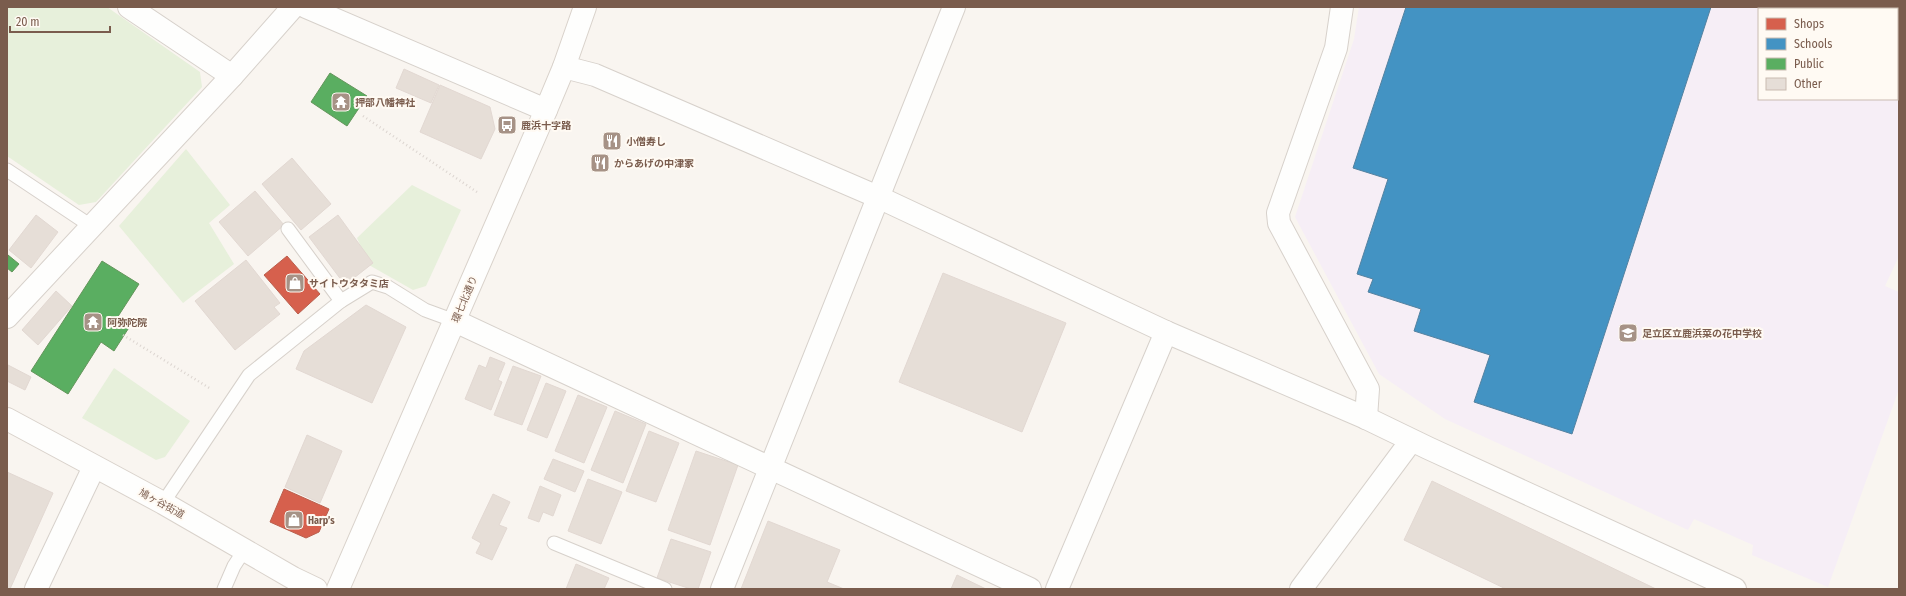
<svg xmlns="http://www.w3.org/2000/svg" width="1906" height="596" viewBox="0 0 1906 596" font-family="'Fira Sans Condensed','Noto Sans JP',sans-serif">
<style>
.education{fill:#f6eef6}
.green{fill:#e7f0db}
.shops{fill:#d6604d;stroke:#ba5f4d}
.schools{fill:#4393c3;stroke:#5482a0}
.public{fill:#5aae61;stroke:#64955b}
.building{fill:#e6ded7;stroke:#e2d8d2}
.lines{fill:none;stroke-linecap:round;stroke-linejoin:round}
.lane-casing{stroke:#d7d1cb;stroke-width:15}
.street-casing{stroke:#d7d1cb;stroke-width:24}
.secondary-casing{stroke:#d9d2cb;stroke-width:24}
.path{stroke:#dcd5d0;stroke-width:2.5;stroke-dasharray:1 3;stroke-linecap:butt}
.lane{stroke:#fefefd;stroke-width:13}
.street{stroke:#fefefd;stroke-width:22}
.secondary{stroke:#fefefd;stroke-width:22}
.labels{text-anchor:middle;stroke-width:4;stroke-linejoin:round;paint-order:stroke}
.poi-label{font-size:10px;font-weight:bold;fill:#7a5c4d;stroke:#fffaf3;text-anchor:start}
.street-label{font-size:10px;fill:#7a5c4d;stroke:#fffaf3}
</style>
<rect width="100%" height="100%" fill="#f9f5f0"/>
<!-- education -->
<polygon class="education" points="1359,7 1803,7 1804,9 1759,9 1759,99 1897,99 1897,37 1899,38 1899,256 1885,286 1899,292 1899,389 1828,587 1752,555 1753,545 1694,519 1688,530 1445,419 1379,374 1295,217 1354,39"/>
<!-- green -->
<g class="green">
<polygon points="7,7 107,7 200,72 202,87 96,202 79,205 7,156"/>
<polygon points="186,149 230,205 209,223 234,264 183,303 119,226"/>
<polygon points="412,185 461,210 426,286 413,290 369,265 357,238"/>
<polygon points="114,368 190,421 165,457 156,460 82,418"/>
</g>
<!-- shops -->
<g class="shops">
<polygon points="287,256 320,294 298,314 264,275"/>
<polygon points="284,489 329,509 319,532 306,538 270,522"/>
</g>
<!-- schools -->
<polygon class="schools" points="1406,7 1711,7 1572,434 1474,402 1490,355 1414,331 1421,309 1368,292 1373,279 1357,274 1388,179 1353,168"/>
<!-- public -->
<g class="public">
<polygon points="330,73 367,96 347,126 311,102"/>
<polygon points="8,255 19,264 12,272 7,268"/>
<polygon points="102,261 139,284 117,318 130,326 114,351 101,342 68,394 31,371"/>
</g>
<!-- building -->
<g class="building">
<polygon points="404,69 439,85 431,103 396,88"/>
<polygon points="440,85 490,107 495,129 481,159 420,132"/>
<polygon points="292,158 331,204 301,230 262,184"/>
<polygon points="255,191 284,225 248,256 219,222"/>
<polygon points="36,215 58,232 31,268 9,250"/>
<polygon points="338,215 373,263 345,285 309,237"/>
<polygon points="246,260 280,303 274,307 280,314 235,350 195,301"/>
<polygon points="943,273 1066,323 1022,432 899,382"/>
<polygon points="56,291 72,306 38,345 22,330"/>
<polygon points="366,305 406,327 372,403 296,369 304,351"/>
<polygon points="490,357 505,363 498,380 502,382 491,410 465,399 479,365 486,368"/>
<polygon points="8,365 31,377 25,390 7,381"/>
<polygon points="513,366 541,376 522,425 494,415"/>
<polygon points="546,383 566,391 547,438 527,430"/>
<polygon points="578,395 607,407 584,463 555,451"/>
<polygon points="615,411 646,424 623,483 591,470"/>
<polygon points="649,431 679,443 656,502 626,491"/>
<polygon points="307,435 342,451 320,503 285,487"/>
<polygon points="696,451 738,465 710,545 668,530"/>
<polygon points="553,459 584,471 575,492 544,479"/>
<polygon points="7,472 53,493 10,589 7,589"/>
<polygon points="588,479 622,492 601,544 568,531"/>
<polygon points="1432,481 1656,589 1506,589 1404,540"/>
<polygon points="540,486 561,495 553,516 543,512 539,522 528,518"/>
<polygon points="493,494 510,502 499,525 507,528 492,560 476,553 481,543 472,538"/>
<polygon points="768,521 840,550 827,582 844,589 741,589"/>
<polygon points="671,539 711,552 698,589 691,589 657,578"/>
<polygon points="576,564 609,578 604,589 566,589"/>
<polygon points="957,575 986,589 951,589"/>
</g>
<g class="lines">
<defs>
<g id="lane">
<polyline points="1889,9 1890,7"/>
<polyline points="7,170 91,226"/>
<polyline points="288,229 341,301"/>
<polyline points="163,503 249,375 341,301 372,282 388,287 425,310 455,321"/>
<polyline points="554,543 665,589"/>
<polyline points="224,589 234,566 245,549"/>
</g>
<g id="street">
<polyline points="129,7 232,76"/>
<polyline points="306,7 546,110"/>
<polyline points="1342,7 1336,48 1278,213 1279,223 1368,389 1366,418"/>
<polyline points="1858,7 1864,9"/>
<polyline points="1897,20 1899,20"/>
<polyline points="564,67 595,75 878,197 1166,332 1366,418 1428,448 1735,589"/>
<polyline points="7,317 232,76 293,7"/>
<polyline points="455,321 1030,589"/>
<polyline points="36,589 94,467"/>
<polyline points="722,589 954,7"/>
<polyline points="1057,589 1166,332"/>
<polyline points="1301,589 1411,441"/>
</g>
<g id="secondary">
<polyline points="7,419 163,503 293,578 316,589"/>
<polyline points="338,589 546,110 564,67 585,7"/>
</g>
</defs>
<!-- lane casing -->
<use href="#lane" class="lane-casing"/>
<!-- street casing -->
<use href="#street" class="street-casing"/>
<!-- secondary casing -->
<use href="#secondary" class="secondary-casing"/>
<!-- path -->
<g class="path">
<polyline points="363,116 477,192"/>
<polyline points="123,335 211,389"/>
</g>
<!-- lane -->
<use href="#lane" class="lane"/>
<!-- street -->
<use href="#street" class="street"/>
<!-- secondary -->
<use href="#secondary" class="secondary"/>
</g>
<!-- icons -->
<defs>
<symbol id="temple-square" viewBox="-11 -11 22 22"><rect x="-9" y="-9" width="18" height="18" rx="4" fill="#a69286" stroke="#fffaf3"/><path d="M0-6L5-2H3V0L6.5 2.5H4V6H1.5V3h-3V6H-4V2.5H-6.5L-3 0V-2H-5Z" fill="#fff"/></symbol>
<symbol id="bus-square" viewBox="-11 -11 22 22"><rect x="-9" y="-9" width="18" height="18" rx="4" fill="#a69286" stroke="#fffaf3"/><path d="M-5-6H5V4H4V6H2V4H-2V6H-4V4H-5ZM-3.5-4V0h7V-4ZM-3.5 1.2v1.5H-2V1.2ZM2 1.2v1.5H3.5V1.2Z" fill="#fff"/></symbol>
<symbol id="restaurant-square" viewBox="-11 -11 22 22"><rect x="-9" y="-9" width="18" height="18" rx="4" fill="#a69286" stroke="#fffaf3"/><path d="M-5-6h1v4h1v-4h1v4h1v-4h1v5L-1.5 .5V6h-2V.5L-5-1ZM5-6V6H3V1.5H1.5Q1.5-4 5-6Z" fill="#fff"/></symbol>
<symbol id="shop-square" viewBox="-11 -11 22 22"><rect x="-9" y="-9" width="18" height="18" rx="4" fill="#a69286" stroke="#fffaf3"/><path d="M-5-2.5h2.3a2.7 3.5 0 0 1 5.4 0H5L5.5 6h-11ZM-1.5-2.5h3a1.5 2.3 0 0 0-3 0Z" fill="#fff"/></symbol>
<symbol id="school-square" viewBox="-11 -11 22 22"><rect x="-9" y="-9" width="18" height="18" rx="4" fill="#a69286" stroke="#fffaf3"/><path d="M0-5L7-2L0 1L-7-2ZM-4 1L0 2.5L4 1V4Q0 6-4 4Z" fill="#fff"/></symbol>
</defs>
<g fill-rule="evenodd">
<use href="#temple-square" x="330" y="91" width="22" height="22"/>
<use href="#bus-square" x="496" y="114" width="22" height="22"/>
<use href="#restaurant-square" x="601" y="130" width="22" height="22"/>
<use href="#restaurant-square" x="589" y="152" width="22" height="22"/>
<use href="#shop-square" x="284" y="272" width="22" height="22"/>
<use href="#temple-square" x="82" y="311" width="22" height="22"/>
<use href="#school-square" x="1617" y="322" width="22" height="22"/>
<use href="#shop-square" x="283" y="509" width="22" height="22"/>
</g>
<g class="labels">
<!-- poi labels -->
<g class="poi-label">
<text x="355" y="106">押部八幡神社</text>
<text x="521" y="129">鹿浜十字路</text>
<text x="626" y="145">小僧寿し</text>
<text x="614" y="167">からあげの中津家</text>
<text x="309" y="287">サイトウタタミ店</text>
<text x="107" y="326">阿弥陀院</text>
<text x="1642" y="337">足立区立鹿浜菜の花中学校</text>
<text x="308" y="524">Harp’s</text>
</g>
<!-- street labels -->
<g class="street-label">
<text transform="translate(464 299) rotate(-67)" y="4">環七北通り</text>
<text transform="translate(162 503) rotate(29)" y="4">鳩ヶ谷街道</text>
</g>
</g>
<!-- border -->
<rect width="1906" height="596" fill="none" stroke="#7a5c4d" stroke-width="16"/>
<!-- legend -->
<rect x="1758" y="8" width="140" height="92" fill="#fffaf3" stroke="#cabbb1"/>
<rect x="1766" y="18" width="20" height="12" fill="#d6604d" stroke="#cabbb1"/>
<text x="1794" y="28" font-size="12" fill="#7a5c4d">Shops</text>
<rect x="1766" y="38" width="20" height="12" fill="#4393c3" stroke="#cabbb1"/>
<text x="1794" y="48" font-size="12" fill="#7a5c4d">Schools</text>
<rect x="1766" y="58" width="20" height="12" fill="#5aae61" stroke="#cabbb1"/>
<text x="1794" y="68" font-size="12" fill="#7a5c4d">Public</text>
<rect x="1766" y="78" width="20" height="12" fill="#e6ded7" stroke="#cabbb1"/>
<text x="1794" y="88" font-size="12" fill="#7a5c4d">Other</text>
<!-- scale -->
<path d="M10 26v6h100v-6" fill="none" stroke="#7a5c4d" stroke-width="2"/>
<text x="16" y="26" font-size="12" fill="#7a5c4d" stroke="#fffaf3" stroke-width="3" paint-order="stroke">20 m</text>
</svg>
